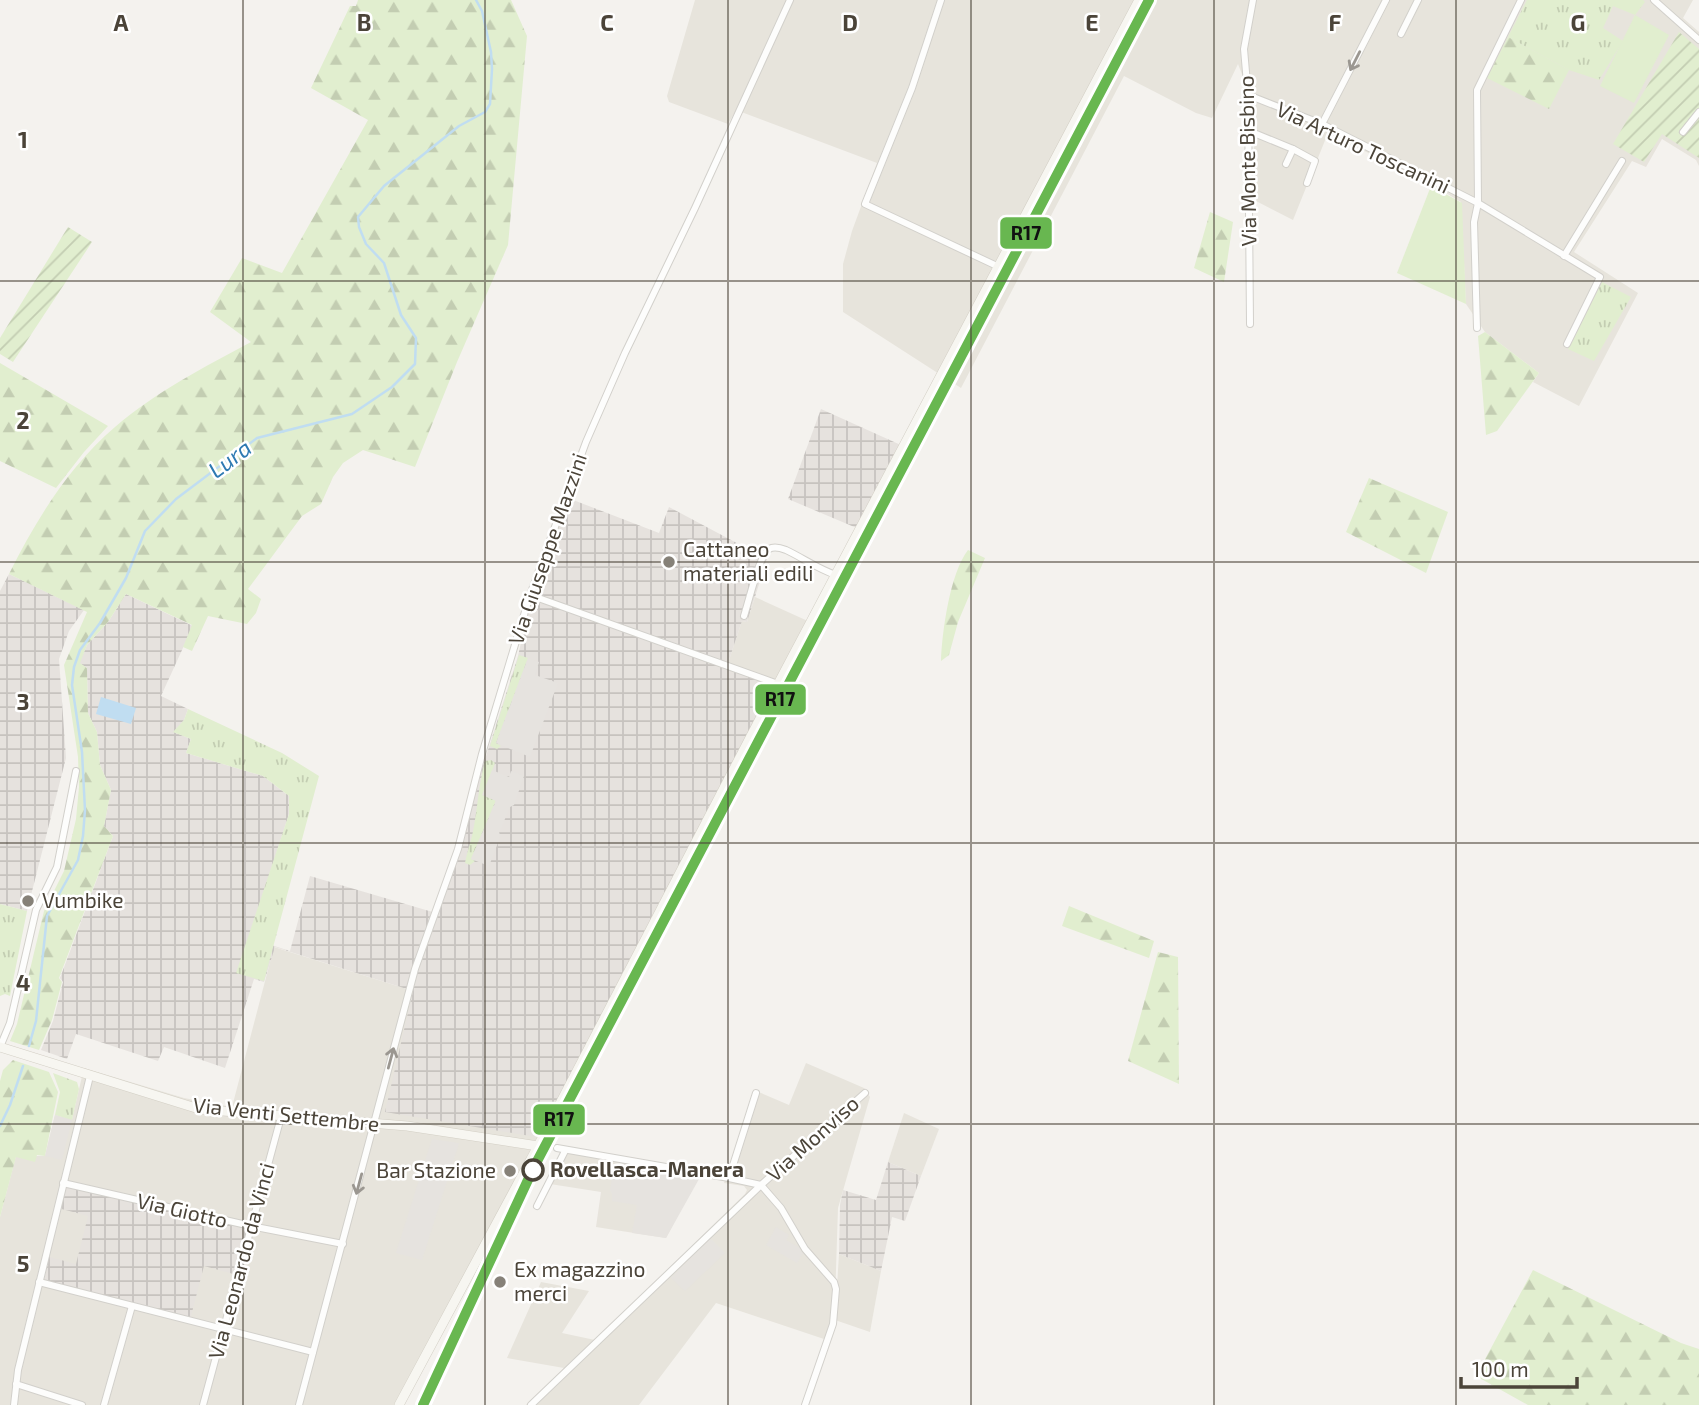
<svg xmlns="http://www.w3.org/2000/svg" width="1699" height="1405" viewBox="0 0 1699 1405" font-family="'Exo 2',sans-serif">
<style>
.residential{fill:#e7e4dc}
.industrial{fill:url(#industrial-grid)}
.grass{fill:url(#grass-tufts)}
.forest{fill:url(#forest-firs)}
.park{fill:#e1eecf}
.garden{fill:url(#garden-furrows)}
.parking{fill:#e6e3df}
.water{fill:#c0ddf1}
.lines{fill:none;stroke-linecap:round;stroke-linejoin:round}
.stream{stroke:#c0ddf1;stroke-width:2.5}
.street-casing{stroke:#d2d0cb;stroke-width:8}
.secondary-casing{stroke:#d3cfc5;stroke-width:10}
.street{stroke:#fdfdfc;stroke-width:6}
.secondary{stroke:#f7f6f1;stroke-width:9}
.rail-1-casing{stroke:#fff;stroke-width:16}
.rail-1{stroke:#68b750;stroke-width:10}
.oneway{stroke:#9b9791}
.grid{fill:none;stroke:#4b4439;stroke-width:2;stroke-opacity:0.55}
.poi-dot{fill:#868178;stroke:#fff;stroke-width:2.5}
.stop-dot{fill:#fff;stroke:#4b4439;stroke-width:3.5}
.labels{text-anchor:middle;stroke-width:5;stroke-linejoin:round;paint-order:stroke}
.street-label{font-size:21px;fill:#4b4439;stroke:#fff}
.poi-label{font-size:21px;fill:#4b4439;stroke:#fff;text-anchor:start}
.stop-label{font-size:21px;font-weight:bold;fill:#4b4439;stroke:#fff;text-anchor:start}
.water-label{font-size:23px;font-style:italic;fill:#2e7ab2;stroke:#fff}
.grid-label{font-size:23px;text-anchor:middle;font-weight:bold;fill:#4b4439;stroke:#fff;stroke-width:5;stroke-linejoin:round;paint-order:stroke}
.line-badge{stroke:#fff;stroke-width:2.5}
.pale-badge-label{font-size:19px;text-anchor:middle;font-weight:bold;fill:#111}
</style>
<defs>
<pattern id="industrial-grid" width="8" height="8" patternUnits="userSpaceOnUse" patternTransform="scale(1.75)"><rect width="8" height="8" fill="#e6e2de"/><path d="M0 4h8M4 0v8" fill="none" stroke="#c7c3bf"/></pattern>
<pattern id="grass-tufts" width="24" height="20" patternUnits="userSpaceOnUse" patternTransform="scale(1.75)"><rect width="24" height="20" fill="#e1eecf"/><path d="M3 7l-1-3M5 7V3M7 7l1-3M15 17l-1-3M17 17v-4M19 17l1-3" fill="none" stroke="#c3cdb2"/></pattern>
<pattern id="forest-firs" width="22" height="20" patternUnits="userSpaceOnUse" patternTransform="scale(1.75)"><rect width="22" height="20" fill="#e1eecf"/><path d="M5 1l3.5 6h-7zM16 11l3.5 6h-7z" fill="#c3cdb2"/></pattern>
<pattern id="garden-furrows" width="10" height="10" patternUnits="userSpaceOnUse" patternTransform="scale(1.75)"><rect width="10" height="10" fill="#e1eecf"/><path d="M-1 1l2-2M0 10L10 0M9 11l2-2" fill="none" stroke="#c3cdb2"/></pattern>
</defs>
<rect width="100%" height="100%" fill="#f4f2ee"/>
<!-- residential -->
<g class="residential">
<polygon points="695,0 1693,0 1683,18 1699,32 1699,166 1696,160 1662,139 1646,167 1632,161 1574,252 1638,293 1579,406 1533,382 1539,373 1485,332 1466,304 1461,202 1429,183 1328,133 1293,220 1256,201 1252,100 1238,64 1212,118 1196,113 1124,76 961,388 843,312 843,264 852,231 877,163 736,110 728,124 669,102 667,96"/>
<polygon points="755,597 810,622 777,683 728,663 742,621 747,622"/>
<polygon points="274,947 413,991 542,1138 399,1405 0,1405 0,1217 16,1156 45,1156 55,1115 72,1119 84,1068 184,1098 232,1107"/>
<polygon points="806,1063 864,1088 870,1097 838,1208 835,1301 827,1340 716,1303 639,1405 526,1405 564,1368 507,1358 541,1282 589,1291 562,1333 595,1340 745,1194 747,1190 744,1186 724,1183 754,1090 789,1105"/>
<polygon points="904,1113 939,1129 921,1176 888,1162"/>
<polygon points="566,1152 700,1173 666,1238 596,1227 601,1192 550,1184"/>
<polygon points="839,1254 881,1271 870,1332 835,1320"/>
</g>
<!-- industrial -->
<g class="industrial">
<polygon points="821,409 903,446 859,529 788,499"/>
<polygon points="568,498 659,533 669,507 767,559 747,622 742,621 728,663 777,683 542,1138 385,1112 413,991 275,947 264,982 254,979 225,1068 164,1047 158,1061 76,1034 67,1059 41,1050 53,1021 63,982 60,978 113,836 104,826 111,790 100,765 97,732 88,713 87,668 79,663 87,645 108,622 126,594 193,626 161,696 188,709 184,720 174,732 191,739 186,753 263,776 289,796 289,814 249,938 290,951 310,876 436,913 518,656 533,589"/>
<polygon points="9,574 84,610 69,631 59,659 66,758 27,911 0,904 0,591"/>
<polygon points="888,1162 921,1176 905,1221 892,1217 881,1271 839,1254 840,1205 843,1190 876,1200"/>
<polygon points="64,1184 250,1227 237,1275 204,1266 190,1320 40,1281 46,1256 76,1264 88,1216 58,1208"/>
</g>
<!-- grass -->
<g class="grass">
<polygon points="1527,0 1643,0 1645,2 1635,15 1613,6 1603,28 1623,41 1599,80 1569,70 1508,37"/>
<polygon points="1602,282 1631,297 1594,361 1568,349"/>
<polygon points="519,655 528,658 496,743 501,746 497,749 490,746"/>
<polygon points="188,709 282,753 319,776 264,981 236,973 289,814 289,796 263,776 186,753 191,739 173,732 184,720"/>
<path d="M491,760L495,763L483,795L496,800L471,859L475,861L470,865L465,863C467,852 472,839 474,826C478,804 479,783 485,761Z"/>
<polygon points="0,904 27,911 10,996 5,994 0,996"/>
<polygon points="53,1073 77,1082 79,1089 72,1120 55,1115 60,1092"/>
</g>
<!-- forest -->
<g class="forest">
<path d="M358,0H511L527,36L508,245L457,362L415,467L363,450L343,463L333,477L321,504L302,516L248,589L261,599L256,613L247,624L208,616L192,651L183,647L192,625L126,594L108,622L87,645L80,663L87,668L88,713L97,732L100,765L111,790L104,826L113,836L59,978L62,982L52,1020L39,1050L10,1041L17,1024L44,911L64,871L76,819L79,787L78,757L64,665L87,612L9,574C36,520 69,466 115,427C156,392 204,367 251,342L210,312L242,258L282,273L368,120L311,88L350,6H356Z"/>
<polygon points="1508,37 1569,70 1549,109 1487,78"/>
<polygon points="1210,212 1233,222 1224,282 1194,268"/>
<polygon points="1485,332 1539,373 1497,431 1486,435 1478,336"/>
<polygon points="0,363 108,426 84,452 56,488 0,461"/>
<polygon points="1369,478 1448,512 1426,573 1346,532"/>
<path d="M968,550L985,558L958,622L949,655L941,661C942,632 950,573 968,550Z"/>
<polygon points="1069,906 1154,941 1149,958 1062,926"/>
<polygon points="1158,952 1178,957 1179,1084 1128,1061"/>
<polygon points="13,1060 49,1072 58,1092 45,1156 37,1155 35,1162 16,1157 0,1217 0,1081 3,1070"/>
<polygon points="1533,1270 1681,1343 1699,1349 1699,1405 1528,1405 1476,1376"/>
</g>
<!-- park -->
<g class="park">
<polygon points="1635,15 1669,35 1634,103 1600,86"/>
<polygon points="1431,186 1462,203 1466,304 1397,273"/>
</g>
<!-- garden -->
<g class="garden">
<polygon points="1679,32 1699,49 1699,158 1662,134 1644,162 1613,144"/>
<polygon points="68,227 92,242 13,362 0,354 0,338"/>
</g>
<!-- parking -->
<g class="parking">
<polygon points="528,658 539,662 535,675 558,683 530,757 496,743"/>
<polygon points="492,770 509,777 511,771 524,776 514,805 510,807 499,833 501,835 489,866 471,859 496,801 482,795"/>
<polygon points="55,1115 72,1120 62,1160 45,1156"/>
<polygon points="432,1139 459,1143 422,1260 396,1253"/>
<polygon points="614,1165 699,1179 666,1238 632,1233 637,1205 612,1201 612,1194 610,1190"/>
<polygon points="776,1227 789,1235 786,1240 800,1248 803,1253 797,1263 766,1245"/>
<polygon points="710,1238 725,1253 685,1291 671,1278"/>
</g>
<!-- water -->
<polygon class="water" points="101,697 136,708 131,724 96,714"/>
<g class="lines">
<!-- stream -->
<g class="stream">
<polyline points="29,1046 36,1021 47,916 78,860 83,836 85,810 82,752 72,685 74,667 80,650 100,623 126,578 145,531 176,499 257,438 352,414 392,387 415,364 416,338 401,315 384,263 366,244 359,227 358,217 384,186 459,126 485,112 490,104 492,69 491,52 482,11 476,0"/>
<polyline points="0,1126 10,1105 23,1066"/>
</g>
<defs>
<g id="street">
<polyline points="941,0 912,88 865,204 999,267"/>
<polyline points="1654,0 1699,40"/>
<polyline points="1401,34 1418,0"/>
<polyline points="1248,95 1322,124 1478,203 1600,277 1567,344"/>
<polyline points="1322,124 1386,0"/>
<polyline points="1249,131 1293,149 1286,164"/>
<polyline points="1683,132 1699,112"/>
<polyline points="1293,149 1315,161 1307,183"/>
<polyline points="1564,256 1622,161"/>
<polyline points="1250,324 1248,95 1244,49 1253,0"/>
<polyline points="1477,328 1474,222 1478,203 1477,90 1521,0"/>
<polyline points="530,595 778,684"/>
<path d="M744,616C748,604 760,553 769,549C774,546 781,548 786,550C803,558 818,569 836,575"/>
<polyline points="0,1047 10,1023 36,910 57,867 76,771"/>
<polyline points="557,1148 729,1178 761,1185 781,1208 805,1249 834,1282 836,1289 833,1324 805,1405"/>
<polyline points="729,1178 756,1093"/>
<polyline points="63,1183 251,1226 343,1244"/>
<polyline points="537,1206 565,1151"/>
<polyline points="39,1282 313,1352"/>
<polyline points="16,1384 82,1405"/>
<polyline points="14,1405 18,1370 90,1076"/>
<polyline points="104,1405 132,1306"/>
<polyline points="203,1405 281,1117"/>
<polyline points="299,1405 415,969 458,849 482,754 530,595 586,442 625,353 695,208 790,0"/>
<polyline points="531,1405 761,1185 865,1093"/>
</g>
<g id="secondary">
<polyline points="0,1047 199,1109 407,1126 538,1146"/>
<polyline points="399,1405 538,1146 778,684 1139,0"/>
</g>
</defs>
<!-- street casing -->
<use href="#street" class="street-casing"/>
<!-- secondary casing -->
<use href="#secondary" class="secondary-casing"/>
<!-- street -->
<use href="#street" class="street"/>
<!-- secondary -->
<use href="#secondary" class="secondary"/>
<defs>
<polyline id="rail-1" points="423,1405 534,1167 1149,0"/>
</defs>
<!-- rail-1 casing -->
<use href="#rail-1" class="rail-1-casing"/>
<!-- rail-1 -->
<use href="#rail-1" class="rail-1"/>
</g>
<!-- one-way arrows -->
<defs><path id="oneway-shaft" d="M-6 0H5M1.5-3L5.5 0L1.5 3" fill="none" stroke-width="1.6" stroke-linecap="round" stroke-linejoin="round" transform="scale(1.75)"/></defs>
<g class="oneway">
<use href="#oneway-shaft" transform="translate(1355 61) rotate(117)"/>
<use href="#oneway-shaft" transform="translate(391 1058) rotate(-75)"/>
<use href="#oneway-shaft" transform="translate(359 1184) rotate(105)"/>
</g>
<!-- grid -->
<path class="grid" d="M243,0V1405M485,0V1405M728,0V1405M971,0V1405M1214,0V1405M1456,0V1405M0,281H1699M0,562H1699M0,843H1699M0,1124H1699"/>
<!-- markers -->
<g class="poi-dot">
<circle cx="669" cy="562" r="7"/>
<circle cx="28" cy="901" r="7"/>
<circle cx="510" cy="1171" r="7"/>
<circle cx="500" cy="1282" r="7"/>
</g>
<circle class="stop-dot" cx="533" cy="1170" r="10"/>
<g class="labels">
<!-- street labels -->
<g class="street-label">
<text transform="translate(1363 148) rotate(25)" y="7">Via Arturo Toscanini</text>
<text transform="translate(1248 161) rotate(-91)" y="7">Via Monte Bisbino</text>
<text transform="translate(548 549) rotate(-71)" y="7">Via Giuseppe Mazzini</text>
<text transform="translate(286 1115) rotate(6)" y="7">Via Venti Settembre</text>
<text transform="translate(813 1139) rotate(-42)" y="7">Via Monviso</text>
<text transform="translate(182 1211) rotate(13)" y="7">Via Giotto</text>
<text transform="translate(242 1261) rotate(-75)" y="7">Via Leonardo da Vinci</text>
</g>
<!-- poi labels -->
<g class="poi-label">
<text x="683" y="557">Cattaneo<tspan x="683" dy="24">materiali edili</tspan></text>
<text x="42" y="908">Vumbike</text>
<text x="496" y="1178" text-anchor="end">Bar Stazione</text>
<text x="514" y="1277">Ex magazzino<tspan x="514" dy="24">merci</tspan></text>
</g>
<!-- stop labels -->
<g class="stop-label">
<text x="550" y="1177">Rovellasca-Manera</text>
</g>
<!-- water labels -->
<g class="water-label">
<text transform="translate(230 459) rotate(-37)" y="8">Lura</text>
</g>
</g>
<g class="grid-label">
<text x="121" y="31">A</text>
<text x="364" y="31">B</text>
<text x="607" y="31">C</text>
<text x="850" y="31">D</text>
<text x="1092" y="31">E</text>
<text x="1335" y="31">F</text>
<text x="1578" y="31">G</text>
<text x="23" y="148">1</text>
<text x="23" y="429">2</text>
<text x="23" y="710">3</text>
<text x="23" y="991">4</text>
<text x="23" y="1272">5</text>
</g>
<g class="line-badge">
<rect x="999" y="216" width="54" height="34" rx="7" fill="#68b750"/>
<rect x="754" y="683" width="53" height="33" rx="7" fill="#68b750"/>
<rect x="532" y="1103" width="54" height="33" rx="7" fill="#68b750"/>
</g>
<g class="pale-badge-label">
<text x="1026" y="240">R17</text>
<text x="780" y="706">R17</text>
<text x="559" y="1126">R17</text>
</g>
<!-- scale -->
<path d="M1461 1377v10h116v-10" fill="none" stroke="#4b4439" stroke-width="3.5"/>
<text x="1472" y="1377" font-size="21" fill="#4b4439" stroke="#ffffff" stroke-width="5" paint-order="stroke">100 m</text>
</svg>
